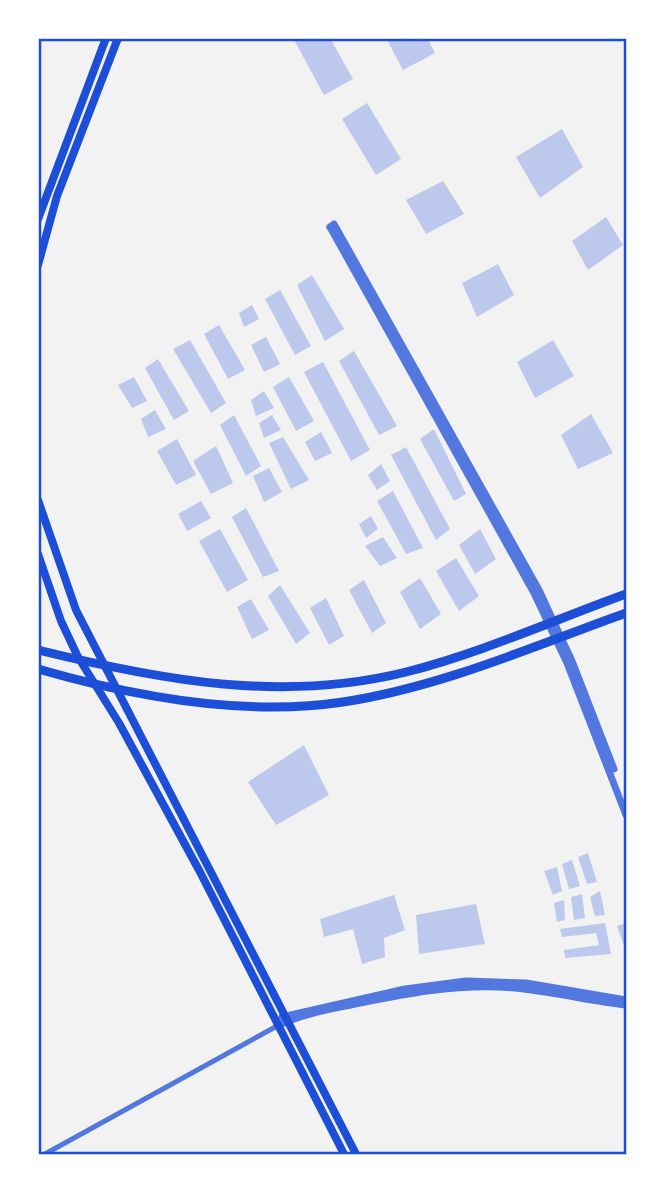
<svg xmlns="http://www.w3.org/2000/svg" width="665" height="1193" viewBox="0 0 665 1193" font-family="Georgia,serif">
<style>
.building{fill:#bdc9ec}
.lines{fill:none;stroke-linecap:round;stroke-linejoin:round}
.minor{stroke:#5277de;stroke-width:5}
.tertiary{stroke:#5277de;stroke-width:7}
.secondary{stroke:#1d4ed8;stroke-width:8}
.primary{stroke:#1d4ed8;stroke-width:9}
.neatline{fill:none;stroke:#1d4ed8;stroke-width:2.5}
</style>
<rect width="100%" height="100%" fill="#f2f2f2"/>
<!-- building -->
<g class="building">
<polygon points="293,38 330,38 353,79 324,95"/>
<polygon points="386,38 427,38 435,53 403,70"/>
<polygon points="367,103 401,159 376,175 342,119"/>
<polygon points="562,129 583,167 540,198 516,157"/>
<polygon points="443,181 464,214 426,234 406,200"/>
<polygon points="606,217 623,245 588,270 572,241"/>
<polygon points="498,264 514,295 477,317 462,283"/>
<polygon points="312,275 344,329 325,341 297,285"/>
<polygon points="280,290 311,346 295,355 265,299"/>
<polygon points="252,305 259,319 244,327 239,313"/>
<polygon points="219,325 245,370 228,379 204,334"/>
<polygon points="266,337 280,364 264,372 251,345"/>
<polygon points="190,340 226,403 211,413 173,349"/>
<polygon points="553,340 574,376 535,398 517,362"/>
<polygon points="354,351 397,426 379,435 339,361"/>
<polygon points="158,359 189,411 174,420 145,368"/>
<polygon points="323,362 370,450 351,461 304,372"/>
<polygon points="134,377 147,401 132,408 118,385"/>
<polygon points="289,377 314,421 296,431 273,387"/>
<polygon points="264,391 274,408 256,416 251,400"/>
<polygon points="155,410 166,429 148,437 141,419"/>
<polygon points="591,414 613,453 578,469 561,435"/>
<polygon points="234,415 261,466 246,476 220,425"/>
<polygon points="272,415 281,430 264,438 259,423"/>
<polygon points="434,429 466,494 454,501 420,439"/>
<polygon points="321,432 332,453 315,461 305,442"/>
<polygon points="283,437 309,480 291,489 269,443"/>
<polygon points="177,439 196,475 176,485 157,451"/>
<polygon points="216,446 233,483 211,494 193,461"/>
<polygon points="406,447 450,529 436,540 391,455"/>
<polygon points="381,464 390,481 377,490 368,475"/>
<polygon points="269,468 282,492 264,502 253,476"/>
<polygon points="393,491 423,548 406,554 377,501"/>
<polygon points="201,501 211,518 187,531 178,514"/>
<polygon points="246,508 279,571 263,577 232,517"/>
<polygon points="371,516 378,529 366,538 359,524"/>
<polygon points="220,529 248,580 227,592 199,541"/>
<polygon points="480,529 496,559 475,574 459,545"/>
<polygon points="383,537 397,558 380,566 365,546"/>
<polygon points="456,558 479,596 459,611 436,571"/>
<polygon points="420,578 441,614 420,629 400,592"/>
<polygon points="364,580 386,623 372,633 349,590"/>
<polygon points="280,585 310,633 296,644 268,596"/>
<polygon points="326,598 344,636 329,645 310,608"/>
<polygon points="251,599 269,630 252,639 237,607"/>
<polygon points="304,745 329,795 276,825 248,782"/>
<polygon points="588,853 597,882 587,884 578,857"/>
<polygon points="572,860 580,886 569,889 562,864"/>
<polygon points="557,867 562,891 553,895 544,871"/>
<polygon points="600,891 605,915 595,916 590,897"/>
<polygon points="582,894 585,918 574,920 571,897"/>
<polygon points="394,895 405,930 384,938 385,957 362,964 353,929 324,937 320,919"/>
<polygon points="564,900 565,920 557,922 554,903"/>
<polygon points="476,904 485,944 419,954 416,915"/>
<polygon points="605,923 611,954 565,958 564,950 599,945 596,933 562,937 560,929"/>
<polygon points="626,923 626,952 617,926"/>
</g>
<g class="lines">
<!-- minor -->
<polyline class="minor" points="45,1154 277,1026"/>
<!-- tertiary -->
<g class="tertiary">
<polyline points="330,227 534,593 567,663 626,815"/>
<polyline points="330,227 334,224 539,590 572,661 614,769"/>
<polyline points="282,1017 405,989 466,981 526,983 626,1000"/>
<path d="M277,1026C304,1013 332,1009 360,1003C406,994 452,985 499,987C542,989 584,1000 626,1005"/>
</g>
<!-- secondary -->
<g class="secondary">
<polyline points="38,219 106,38"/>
<polyline points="38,265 57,196 118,38"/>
<polyline points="38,500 76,610 356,1154"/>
<polyline points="38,554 61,621 78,657 119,723 200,872 344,1154"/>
</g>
<!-- primary -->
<g class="primary">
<path d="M38,650C160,680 282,703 406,672C481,653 554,620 626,594"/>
<path d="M38,669C135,697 243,717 343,702C441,687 534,646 626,613"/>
</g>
</g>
<!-- border -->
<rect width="665" height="1193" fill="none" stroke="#ffffff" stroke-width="80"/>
<rect x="40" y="40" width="585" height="1113" class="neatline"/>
</svg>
